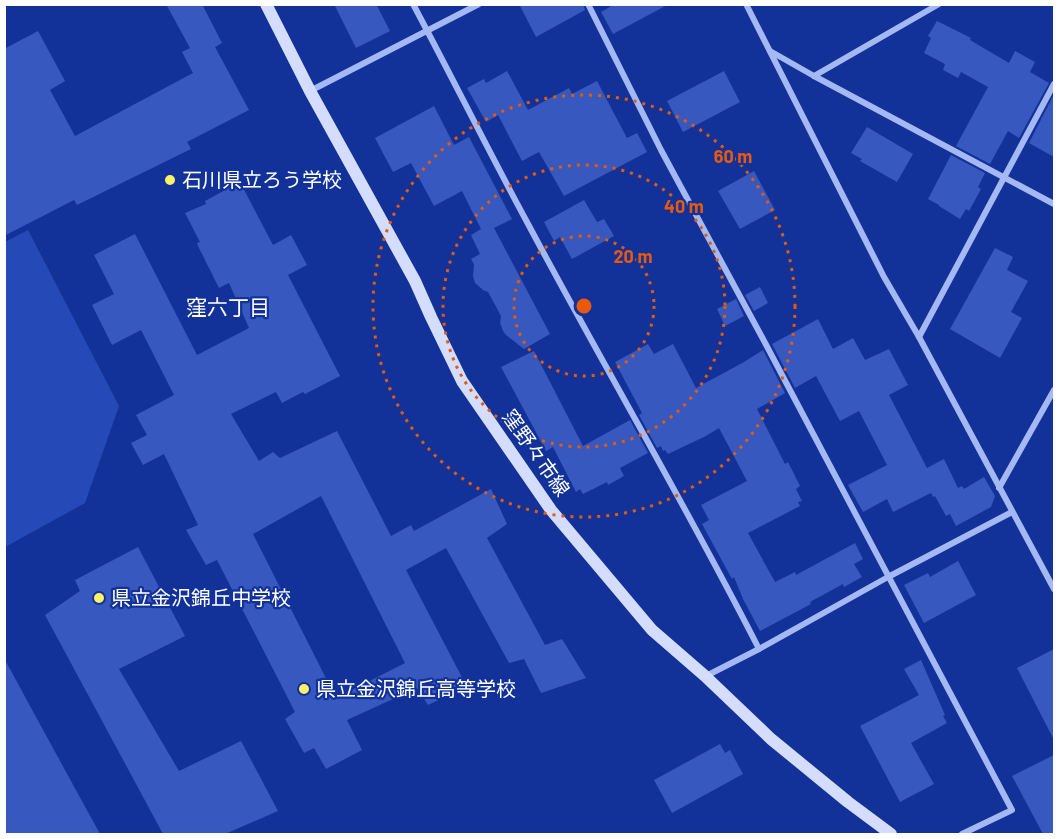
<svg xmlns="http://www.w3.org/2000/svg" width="1059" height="839" viewBox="0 0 1059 839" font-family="Barlow,'Noto Sans JP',sans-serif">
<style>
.green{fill:#254ab7}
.building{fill:#3658bf;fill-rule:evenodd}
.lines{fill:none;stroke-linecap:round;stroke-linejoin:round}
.street{stroke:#a4b8f4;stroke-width:6}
.secondary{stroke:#d4ddfd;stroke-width:12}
.ring{fill:none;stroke:#e8590c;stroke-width:3;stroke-dasharray:3 6}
.poi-dot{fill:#fff167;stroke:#123299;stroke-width:2}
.labels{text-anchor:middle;stroke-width:4.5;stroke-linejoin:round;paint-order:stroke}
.poi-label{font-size:20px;fill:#fff;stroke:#123299;text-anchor:start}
.street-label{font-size:20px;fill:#fff;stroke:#123299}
.neighbourhood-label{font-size:21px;fill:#fff;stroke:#123299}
.centre{fill:#e8590c;stroke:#123299;stroke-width:3}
.ring-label{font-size:18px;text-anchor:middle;font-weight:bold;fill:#e8590c;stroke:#123299;stroke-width:4.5;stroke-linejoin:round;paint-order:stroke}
</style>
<rect width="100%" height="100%" fill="#123299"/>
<!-- green -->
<polygon class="green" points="28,230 119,406 85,503 5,547 5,242"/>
<!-- building -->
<g class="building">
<polygon points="166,4 202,4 222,43 215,47 249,110 187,142 191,149 77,205 74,200 4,236 4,49 38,31 65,81 50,90 75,136 193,73 182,52 190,48"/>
<polygon points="334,4 376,4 390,31 356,48"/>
<polygon points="519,4 583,4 585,10 536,37"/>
<polygon points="615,4 669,4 613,34 601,12"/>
<polygon points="937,21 971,38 970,40 1009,63 1015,51 1035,62 1030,72 1049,83 1019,138 1008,131 990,164 956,146 988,87 961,72 958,78 943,70 945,64 924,53 931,38 928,36"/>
<polygon points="507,71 528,110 569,88 572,94 597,81 627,138 637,133 647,152 564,196 539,152 522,161 498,115 486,122 467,88 484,79 486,83"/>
<polygon points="724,71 740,102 683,132 667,101"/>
<polygon points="1054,94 1054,157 1029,143"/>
<polygon points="434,106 454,145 469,137 512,219 494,228 550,334 524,349 506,335 503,331 500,323 501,316 488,292 483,290 475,283 473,276 474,264 471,259 480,254 471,235 481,229 462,191 434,206 411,163 393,172 375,138"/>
<polygon points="867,127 913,154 897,182 860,161 862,159 851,153"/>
<polygon points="951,155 985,173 978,187 981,189 969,211 966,209 960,219 939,206 939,205 928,199"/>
<polygon points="754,171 775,210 740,229 718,191"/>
<path d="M240,182L273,245L291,235L307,265L288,275L340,376L305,394L303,392L282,403L276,392L231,414L259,461L273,452L280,458L337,431L391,536L411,525L414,531L491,489L507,524L487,538L545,645L562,639L586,678L541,693L524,659L509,663L446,548L406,570L467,687L428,705L417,688L347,720L362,750L326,769L314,748L304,753L285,719L295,712L217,560L206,565L186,530L198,525L164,454L143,465L131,443L147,435L136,415L174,395L141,330L112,345L92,305L114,294L94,255L135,234L197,355L249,328L229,283L219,288L198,246L197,243L200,242L185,213L206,204L205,201ZM321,496L405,663L336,698L253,534Z"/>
<polygon points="584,200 597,222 604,219 614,236 572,259 560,237 554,241 544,222"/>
<polygon points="995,248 1013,257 1007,270 1028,281 1011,312 1022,318 1000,358 950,329"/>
<polygon points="760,287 768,303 754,311 745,295"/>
<polygon points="736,299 744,316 725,326 717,309"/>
<polygon points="818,319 833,349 853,338 865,360 889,349 908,385 889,395 927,468 944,459 958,488 962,486 964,489 984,477 995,496 991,507 956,526 950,514 946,516 935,496 933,497 931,493 893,512 887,499 863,512 848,485 887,465 859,411 840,421 816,376 795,388 772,344"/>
<polygon points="648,344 654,354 673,344 696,388 744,362 763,350 785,393 757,409 785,464 788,462 800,486 796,489 802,501 798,502 800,506 748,533 775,582 795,572 796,575 855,543 863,559 854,564 862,577 844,587 843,584 810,602 811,604 760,631 743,599 734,577 732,579 702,524 709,520 701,505 747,481 719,428 706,436 668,454 665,450 663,451 661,446 657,448 639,415 642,413 615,362"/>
<polygon points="534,351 583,446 630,420 648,453 620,468 624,476 608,485 607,482 583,494 580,489 576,492 553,447 546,451 501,367"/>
<polygon points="138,547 185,636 119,669 179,771 241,741 278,811 225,834 163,834 45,615 80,591 75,580"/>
<polygon points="958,561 976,595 924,623 904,585 928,573 930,577"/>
<polygon points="1054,649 1054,740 1017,668"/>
<polygon points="4,658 36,717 100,834 4,834"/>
<polygon points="921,660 945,715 943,716 947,723 911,743 934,784 900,802 860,726 919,695 904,669"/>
<polygon points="720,744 725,753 730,750 743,774 672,813 654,780"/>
<polygon points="1054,755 1054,834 1043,834 1012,776"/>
</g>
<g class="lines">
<!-- street -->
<g class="street">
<path d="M413,4C452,77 488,150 527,222C603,365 686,505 759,649"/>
<polyline points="588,4 661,150 763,339 1012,810 962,834"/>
<polyline points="746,4 884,277 919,337 1054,589"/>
<polyline points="770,51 814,76 1054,204"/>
<polyline points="814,76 939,4"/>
<polyline points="310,91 479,4"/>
<polyline points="919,337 1054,84"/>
<polyline points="999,488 1054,390"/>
<polyline points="706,676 759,649 888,577 1012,512"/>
</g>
<!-- secondary -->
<polyline class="secondary" points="266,4 310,91 415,281 431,317 462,381 551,510 652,630 705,676 771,739 848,802 891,834"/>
</g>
<!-- distance rings -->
<g class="ring">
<circle cx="584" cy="306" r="70"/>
<circle cx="584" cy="306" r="141"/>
<circle cx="584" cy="306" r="211"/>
</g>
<!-- markers -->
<g class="poi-dot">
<circle cx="170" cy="180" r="6"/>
<circle cx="99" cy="598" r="6"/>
<circle cx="304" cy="689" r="6"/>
</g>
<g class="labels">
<!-- poi labels -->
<g class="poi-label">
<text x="182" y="187">石川県立ろう学校</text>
<text x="111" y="605">県立金沢錦丘中学校</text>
<text x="316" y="696">県立金沢錦丘高等学校</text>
</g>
<!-- street labels -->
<g class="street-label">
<text transform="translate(536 453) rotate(55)" y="7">窪野々市線</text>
</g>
<!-- neighbourhood labels -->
<g class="neighbourhood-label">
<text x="228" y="315">窪六丁目</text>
</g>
</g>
<circle cx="584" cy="306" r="9" class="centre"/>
<g class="ring-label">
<text x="733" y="163">60 m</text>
<text x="684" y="213">40 m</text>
<text x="633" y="263">20 m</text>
</g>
<!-- border -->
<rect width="1059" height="839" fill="none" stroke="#ffffff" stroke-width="12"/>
</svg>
